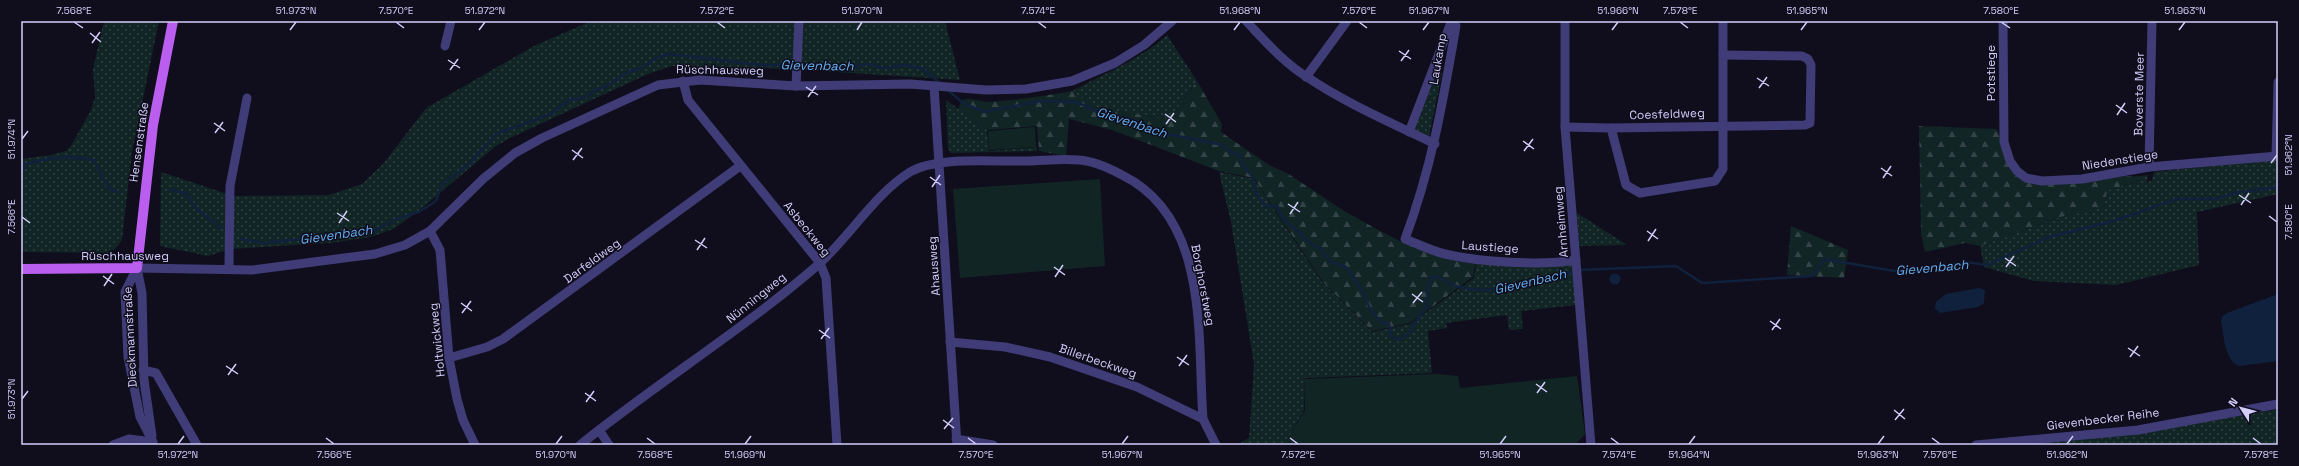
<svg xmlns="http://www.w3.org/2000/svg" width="2299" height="466" viewBox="0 0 2299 466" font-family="'Space Grotesk',sans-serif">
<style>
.grass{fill:url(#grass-dots)}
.forest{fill:url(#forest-firs)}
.pitch{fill:#112525}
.water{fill:#10213d}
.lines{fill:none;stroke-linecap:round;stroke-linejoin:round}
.stream{stroke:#10213d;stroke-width:2.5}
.minor{stroke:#3f3c77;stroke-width:9}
.major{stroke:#ba5ef0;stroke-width:10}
.ticks{fill:none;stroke:#d2cdfa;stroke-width:1.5}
.labels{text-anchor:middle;stroke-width:3;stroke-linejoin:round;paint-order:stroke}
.street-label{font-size:12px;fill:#d2cdfa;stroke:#100d1c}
.water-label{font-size:13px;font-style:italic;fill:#64aff1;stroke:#100d1c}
.neatline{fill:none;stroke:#d2cdfa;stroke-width:1.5}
.ticks-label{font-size:10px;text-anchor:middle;fill:#d2cdfa}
</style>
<defs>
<pattern id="grass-dots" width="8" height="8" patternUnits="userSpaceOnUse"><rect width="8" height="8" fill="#112525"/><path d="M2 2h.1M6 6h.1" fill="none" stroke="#334346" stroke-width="1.8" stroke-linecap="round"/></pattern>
<pattern id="forest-firs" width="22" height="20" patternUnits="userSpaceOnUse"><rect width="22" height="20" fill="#112525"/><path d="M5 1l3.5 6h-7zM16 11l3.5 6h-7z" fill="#334346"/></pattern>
</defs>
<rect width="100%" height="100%" fill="#100d1c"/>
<!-- grass -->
<g class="grass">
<polygon points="106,21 159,21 132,152 122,240 116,248 108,253 21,252 21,159 51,155 66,151 71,146 90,112 95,98 93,69 103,25"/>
<polygon points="591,21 945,21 960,80 789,69 672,66 648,74 510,138 496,146 416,213 393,229 371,237 330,243 230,249 208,256 160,246 161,172 233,196 329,195 362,184 383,164 426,108 534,46"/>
<path d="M1167,35L1197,81L1176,110L1165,119L1094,107L1072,91C1105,73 1139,60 1167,35Z"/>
<polygon points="1437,72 1442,73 1429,137 1413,130"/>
<polygon points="946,100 987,130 989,151 1037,147 1037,151 951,153 948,149"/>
<polygon points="2278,159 2278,194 2197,212 2199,265 2116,285 2034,281 1984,267 1980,246 2060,217 2104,207 2107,190 2137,182 2140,176 2148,175 2147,182 2152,180 2154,172"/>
<polygon points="1219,172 1254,179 1322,282 1372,332 1410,324 1474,278 1476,263 1572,259 1576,305 1521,311 1523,329 1509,330 1507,315 1446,323 1447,328 1428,331 1432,373 1305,378 1304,410 1290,435 1289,445 1237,445 1249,438 1254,364 1231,222"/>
<polygon points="1577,213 1627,245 1579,246"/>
<polygon points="2278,410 2278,445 1975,445 2161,428 2222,415"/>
</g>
<!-- forest -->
<g class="forest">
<path d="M1197,81L1222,124L1221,132L1269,165L1287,173L1341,209L1380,231L1404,243L1475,263L1473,277L1410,323L1372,331L1323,282L1254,178L1219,171L1112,130L1069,119L1066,156L1039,151L1037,126L987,130L958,109L962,100C970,97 980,102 989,102C1017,100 1044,96 1072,91L1094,107L1165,119L1176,110Z"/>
<polygon points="1919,126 1997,129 2006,161 2025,180 2140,176 2137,182 2107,190 2104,207 2060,217 1980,246 1965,243 1925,252 1921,233"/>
<polygon points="1791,226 1848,250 1844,278 1787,275"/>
</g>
<!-- pitch -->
<g class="pitch">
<polygon points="1035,127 1036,147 989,150 988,131"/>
<polygon points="1100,179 1105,266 960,278 953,189"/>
<polygon points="1436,374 1458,376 1460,388 1577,376 1585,434 1575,445 1289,445 1290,435 1305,410 1305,379"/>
</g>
<!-- water -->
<g class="water">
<circle cx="1615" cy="279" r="5.5"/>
<polygon points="1979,288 1985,290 1984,303 1978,307 1940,313 1935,308 1936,302 1946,294"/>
<path d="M2278,294V361L2239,366C2224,360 2224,335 2221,321L2222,317L2227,313Z"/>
</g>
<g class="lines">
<!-- stream -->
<g class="stream">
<path d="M949,91L963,103L984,112L1041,101L1076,102L1099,112L1142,122L1153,131L1223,145L1227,150L1239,155L1245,168L1252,176L1255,191L1264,205L1278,207L1282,217L1311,244L1320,249L1331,262L1346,267L1363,292L1370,309L1381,322L1389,324L1391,336L1398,340L1408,334L1427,306L1428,284L1431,278L1436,276C1471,299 1498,289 1534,280C1548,276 1561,276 1574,272"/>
<path d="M21,171L26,164C47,158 72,155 94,160L109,189L119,192"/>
<polyline points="170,189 186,194 196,208 221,228"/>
<polyline points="242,239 263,243 374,231 396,219 419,212 436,201 442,184 469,164 496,134 553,113 568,100 584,98 595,90 605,87 628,72 639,69 658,57 669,54 762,65 827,65 847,68 869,64 884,68 906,65 923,69 940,83"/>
<polyline points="1579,270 1676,266 1702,283 1812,276 1824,259 1900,272 1966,262 1987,265 2049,237 2117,220 2176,199 2217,199 2234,193 2278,187"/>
</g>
<!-- minor -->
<g class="minor">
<path d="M1246,21C1265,41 1283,62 1307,77C1347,104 1392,123 1435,144"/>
<polyline points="1565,21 1565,127 1591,445"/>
<polyline points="2003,21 2004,142 2010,161 2017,171 2026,178 2042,181 2082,179 2149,167 2278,156"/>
<polyline points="445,46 451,21"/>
<polyline points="1306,77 1347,21"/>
<polyline points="683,81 688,100 820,263 826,278 837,445"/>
<polyline points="796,86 799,21"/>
<polyline points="934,86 957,445"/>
<polyline points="1565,127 1611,128 1626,185 1640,193 1715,181 1723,169 1723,21"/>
<polyline points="1611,128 1805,125 1810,123 1811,65 1808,59 1802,56 1723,55"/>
<path d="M1409,132L1450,25L1456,26C1443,101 1432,167 1405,239C1418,244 1432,251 1445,254C1480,262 1541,266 1576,260"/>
<polyline points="2276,155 2278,82"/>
<polyline points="2149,167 2152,21"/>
<polyline points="430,231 440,250 449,358 457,399 463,420 475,445"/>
<polyline points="137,268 252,270 375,254 405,245 430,231 483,179 515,153 542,138 658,85 700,80 796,86 910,84 986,90 1026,89 1072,81 1115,63 1144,45 1172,21"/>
<polyline points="137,268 125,292 128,357 140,417 153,442"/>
<polyline points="137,268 142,293 144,380 152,436"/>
<polyline points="229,268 230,186 247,98"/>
<polyline points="950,342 1005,347 1050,357 1137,387 1203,419 1216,445"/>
<polyline points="449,358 487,347 503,339 740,166"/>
<polyline points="143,370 156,373 197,445"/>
<polyline points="599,430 609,445"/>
<polyline points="956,439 993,445"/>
<polyline points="113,445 129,439 153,442"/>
<path d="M580,445C658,382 743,330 819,264C849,237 876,193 910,172C937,156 991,162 1024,161C1042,161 1061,158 1079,160C1094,161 1109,168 1122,175C1210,218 1197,337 1203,419"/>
<polyline points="1976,445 2138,430 2278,404"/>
</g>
<!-- major -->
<polyline class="major" points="21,269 137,268 153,125 173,21"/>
</g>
<!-- ticks -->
<path class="ticks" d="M74,22L83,28M396,22L404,28M717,22L725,28M1038,22L1046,28M1359,22L1367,28M1680,22L1688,28M2001,22L2010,28M290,30L296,22M479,30L485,22M857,30L862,22M1234,30L1240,22M1423,30L1429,22M1612,30L1618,22M1801,30L1807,22M2179,30L2185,22M90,33L101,42M92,43L100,32M1399,51L1411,59M448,60L460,68M1401,61L1409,50M450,70L458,59M1757,78L1769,86M806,87L818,95M1759,88L1767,77M808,97L816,86M2116,105L2127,113M1165,114L1176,122M2117,115L2125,103M214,123L225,131M1166,124L1174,113M215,133L223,122M22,139L28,131M1523,141L1534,149M572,150L583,158M1524,151L1533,139M573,160L582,148M2271,163L2277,155M1881,168L1892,176M930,177L941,185M1883,178L1891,166M932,187L940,175M2239,195L2251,203M1288,204L1300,212M2241,205L2249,193M337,213L349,221M1290,214L1298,202M2269,216L2277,222M22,217L30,223M339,223L347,211M1647,231L1658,239M695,240L707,248M1648,241L1656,229M697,250L705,238M2005,258L2016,266M1054,267L1065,275M2006,267L2014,256M103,276L114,284M1055,277L1063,265M104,286L112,274M1412,294L1423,302M461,303L472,311M1413,303L1422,292M462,313L471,301M1770,321L1781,329M819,330L830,338M1772,330L1780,319M821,339L829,328M2128,348L2140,356M1177,357L1189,365M2130,357L2138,346M226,366L238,374M1179,366L1187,355M228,375L236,364M1536,384L1547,392M585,393L596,401M1537,393L1545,382M22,399L28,391M586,402L594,391M1894,410L1905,419M943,420L954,428M1895,420L1904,409M944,429L953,418M326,438L334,444M647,438L655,444M968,438L976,444M1290,438L1298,444M1611,438L1619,444M1932,438L1940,444M2253,438L2261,444M178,444L184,436M556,444L562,436M745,444L751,436M1122,444L1128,436M1500,444L1506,436M1689,444L1695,436M1878,444L1884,436M2067,444L2073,436"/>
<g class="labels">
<!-- street labels -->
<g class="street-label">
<text transform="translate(1438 59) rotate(-80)" y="4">Laukamp</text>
<text transform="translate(720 70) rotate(1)" y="4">Rüschhausweg</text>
<text transform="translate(1991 73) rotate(-90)" y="4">Potstiege</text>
<text transform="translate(2139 94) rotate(-89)" y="4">Boverste Meer</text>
<text transform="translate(1667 114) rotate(-2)" y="4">Coesfeldweg</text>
<text transform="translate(139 142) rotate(-82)" y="4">Hensenstraße</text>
<text transform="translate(2120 160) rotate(-9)" y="4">Niedenstiege</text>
<text transform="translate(1561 222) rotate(-95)" y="4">Arnheimweg</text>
<text transform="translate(807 229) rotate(51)" y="4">Asbeckweg</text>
<text transform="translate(1490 247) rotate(4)" y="4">Laustiege</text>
<text x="125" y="260">Rüschhausweg</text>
<text transform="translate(592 261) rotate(-36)" y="4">Darfeldweg</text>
<text transform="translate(934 266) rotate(-94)" y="4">Ahausweg</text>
<text transform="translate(1203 285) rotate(79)" y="4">Borghorstweg</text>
<text transform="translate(756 298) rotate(-39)" y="4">Nünningweg</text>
<text transform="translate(130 337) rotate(-93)" y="4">Dieckmannstraße</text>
<text transform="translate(437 340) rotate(-96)" y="4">Holtwickweg</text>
<text transform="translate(1098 361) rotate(19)" y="4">Billerbeckweg</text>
<text transform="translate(2103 419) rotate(-7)" y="4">Gievenbecker Reihe</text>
</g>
<!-- water labels -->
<g class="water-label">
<text transform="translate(817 65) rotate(1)" y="5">Gievenbach</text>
<text transform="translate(1132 122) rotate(18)" y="5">Gievenbach</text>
<text transform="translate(336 234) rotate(-8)" y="5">Gievenbach</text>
<text transform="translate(1932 267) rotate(-5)" y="5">Gievenbach</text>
<text transform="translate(1530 281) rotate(-13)" y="5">Gievenbach</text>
</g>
</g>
<!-- border -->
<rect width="2299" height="466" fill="none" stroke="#100d1c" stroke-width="44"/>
<!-- north arrow -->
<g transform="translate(2241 408) rotate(306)" stroke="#100d1c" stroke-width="3" paint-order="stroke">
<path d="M0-3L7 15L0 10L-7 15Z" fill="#d2cdfa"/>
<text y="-6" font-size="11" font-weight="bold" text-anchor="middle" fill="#d2cdfa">N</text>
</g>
<rect x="22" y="22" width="2255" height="422" class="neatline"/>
<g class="ticks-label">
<text x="74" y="14">7.568°E</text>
<text x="296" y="14">51.973°N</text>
<text x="396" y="14">7.570°E</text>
<text x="485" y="14">51.972°N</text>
<text x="717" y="14">7.572°E</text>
<text x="862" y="14">51.970°N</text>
<text x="1038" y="14">7.574°E</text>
<text x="1240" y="14">51.968°N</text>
<text x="1359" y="14">7.576°E</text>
<text x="1429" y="14">51.967°N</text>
<text x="1618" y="14">51.966°N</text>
<text x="1680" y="14">7.578°E</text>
<text x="1807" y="14">51.965°N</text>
<text x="2001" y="14">7.580°E</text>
<text x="2185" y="14">51.963°N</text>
<text transform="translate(11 139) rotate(-90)" y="4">51.974°N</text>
<text transform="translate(2288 155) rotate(-90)" y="4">51.962°N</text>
<text transform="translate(11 217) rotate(-90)" y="4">7.566°E</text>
<text transform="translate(2288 222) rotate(-90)" y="4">7.580°E</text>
<text transform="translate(11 399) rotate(-90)" y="4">51.973°N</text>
<text x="178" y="458">51.972°N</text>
<text x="334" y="458">7.566°E</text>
<text x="556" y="458">51.970°N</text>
<text x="655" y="458">7.568°E</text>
<text x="745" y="458">51.969°N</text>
<text x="976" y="458">7.570°E</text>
<text x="1122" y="458">51.967°N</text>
<text x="1298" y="458">7.572°E</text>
<text x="1500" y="458">51.965°N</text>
<text x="1619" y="458">7.574°E</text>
<text x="1689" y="458">51.964°N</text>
<text x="1878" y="458">51.963°N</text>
<text x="1940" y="458">7.576°E</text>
<text x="2067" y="458">51.962°N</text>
<text x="2261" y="458">7.578°E</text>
</g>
</svg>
